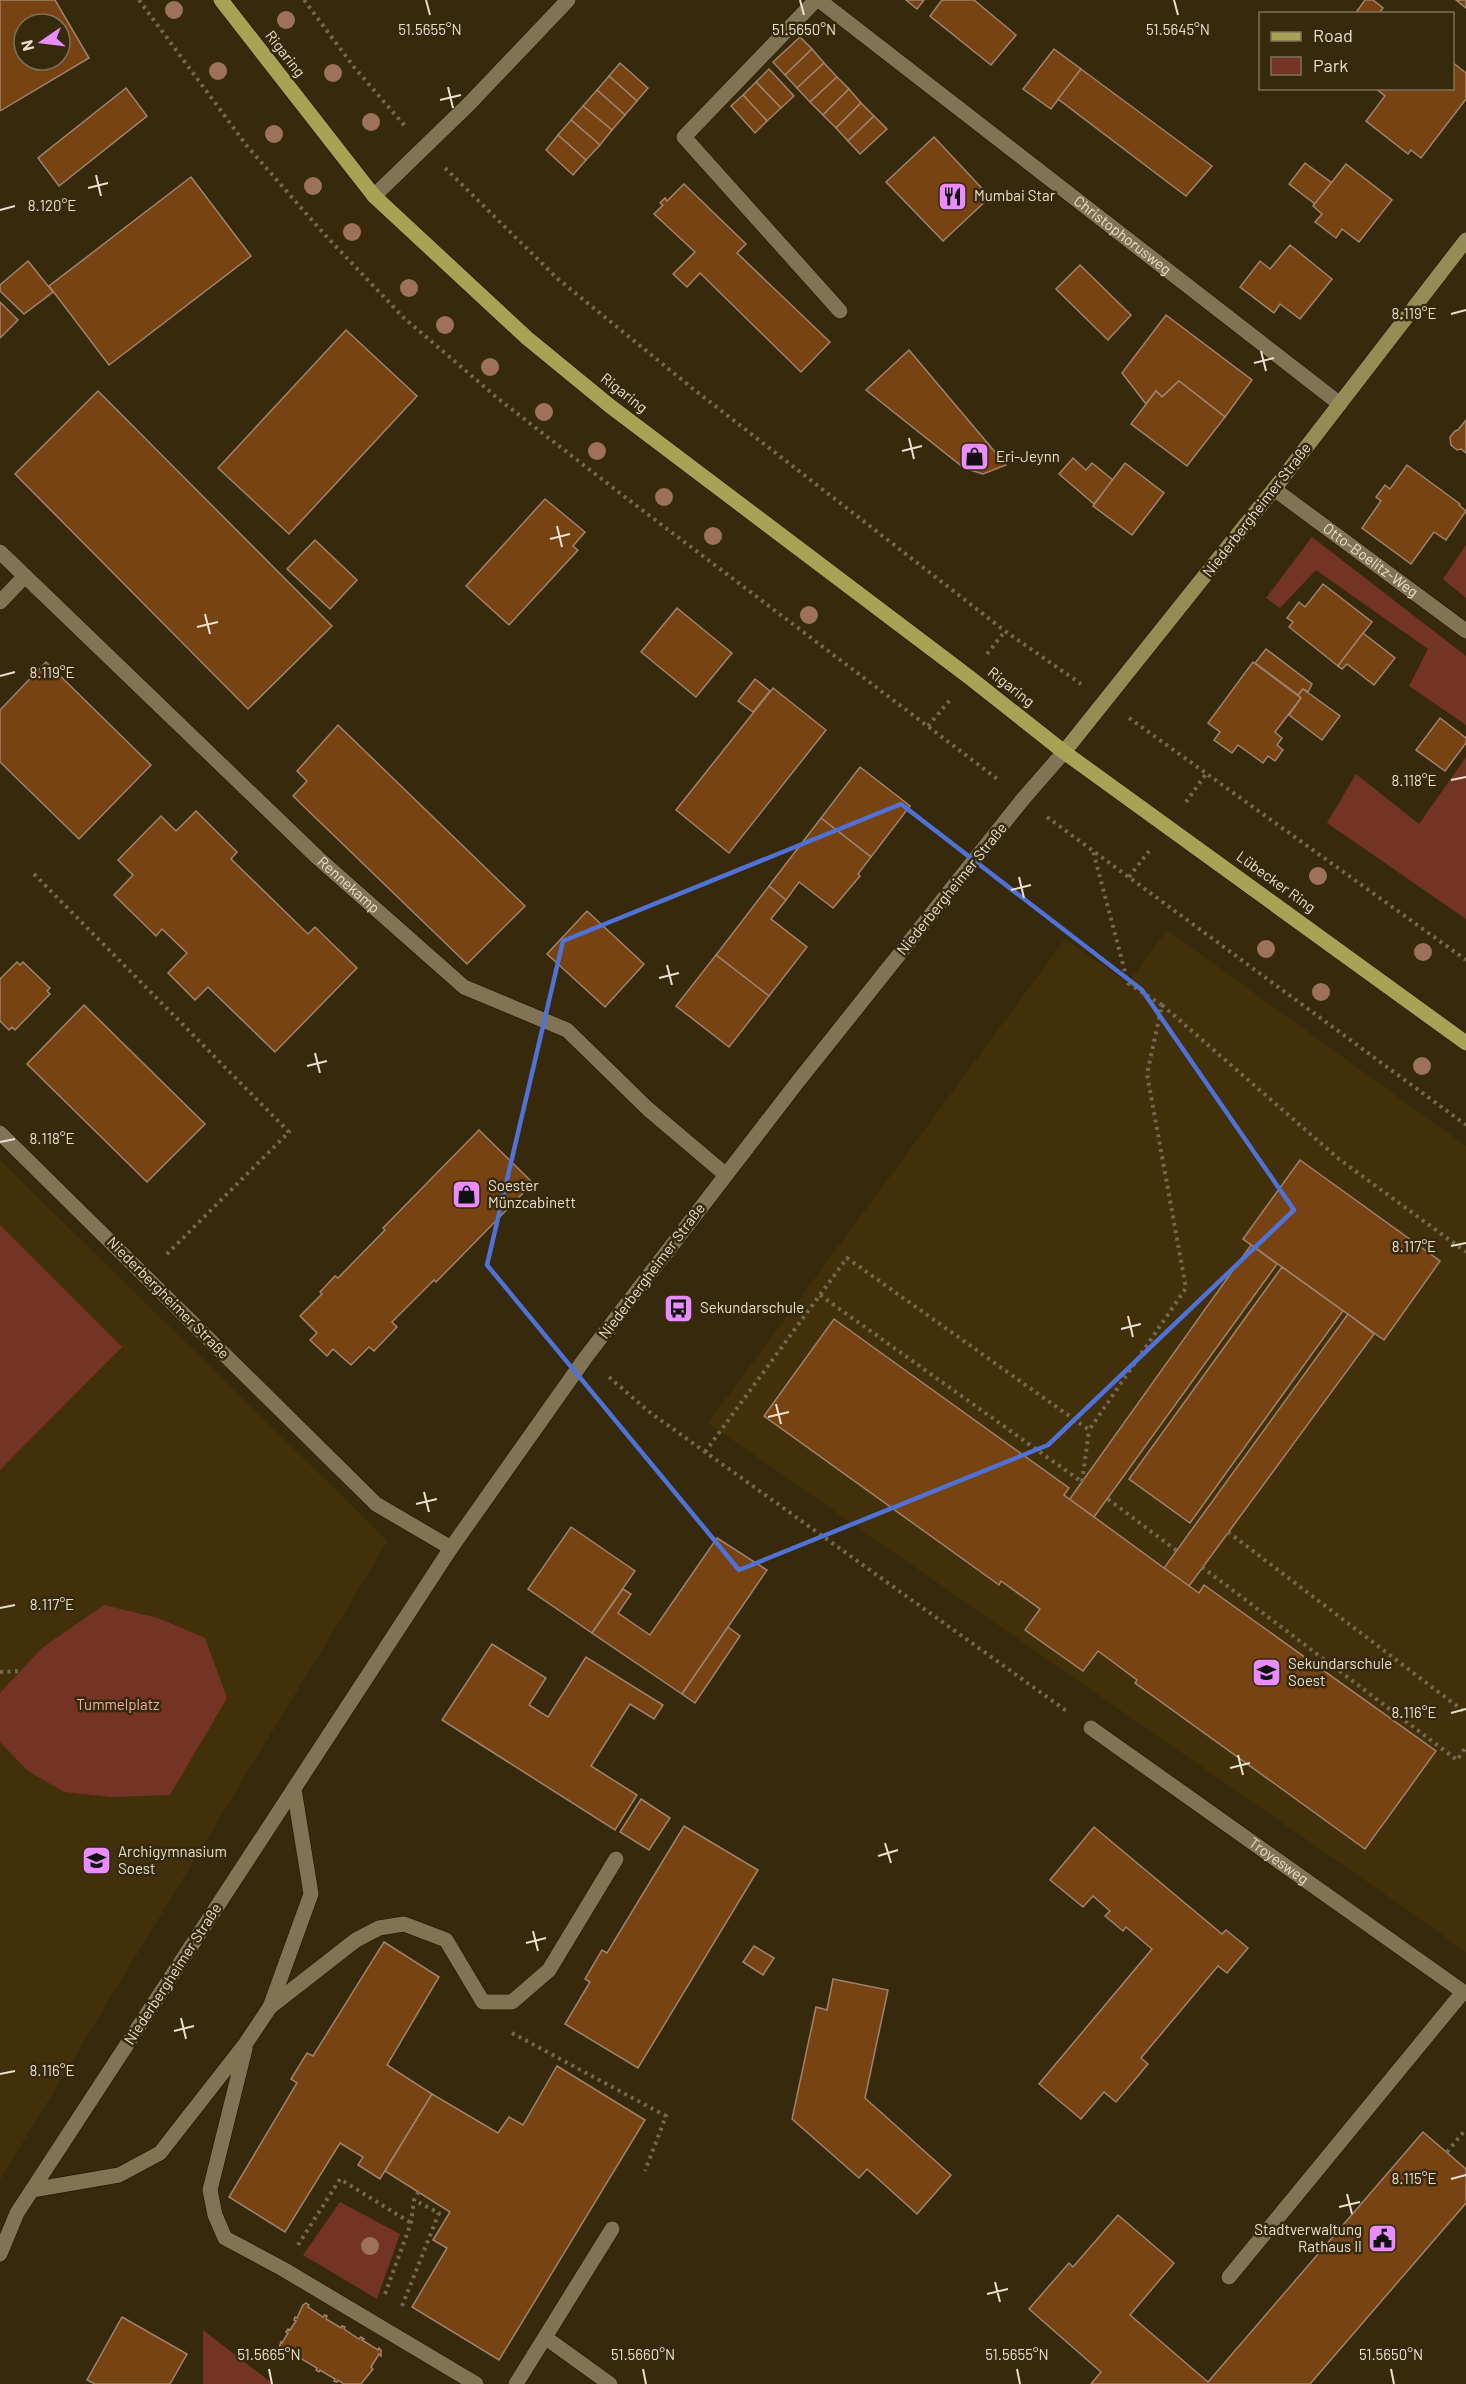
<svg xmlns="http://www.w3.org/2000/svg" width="1466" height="2384" viewBox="0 0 1466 2384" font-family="Barlow,sans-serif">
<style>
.built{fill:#41300a}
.green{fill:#743425}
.building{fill:#774312;stroke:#a0836d;stroke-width:1.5;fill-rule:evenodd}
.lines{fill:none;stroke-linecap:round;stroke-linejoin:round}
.service-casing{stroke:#1d1100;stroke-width:16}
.minor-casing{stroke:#1d1100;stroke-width:16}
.tertiary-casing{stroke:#1d1100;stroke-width:16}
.secondary-casing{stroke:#1d1100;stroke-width:16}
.primary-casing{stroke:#1d1100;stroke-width:16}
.path{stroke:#746850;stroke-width:4;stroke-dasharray:3 4.5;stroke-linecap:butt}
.service{stroke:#837355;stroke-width:15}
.minor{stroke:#837355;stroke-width:15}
.tertiary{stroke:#837355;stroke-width:15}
.secondary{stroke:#968b54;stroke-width:15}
.primary{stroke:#a9a254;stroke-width:15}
.tree{fill:#9e715b}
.marked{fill:none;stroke:#5072d6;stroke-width:4.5;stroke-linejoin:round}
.ticks{fill:none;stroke:#e8dfcf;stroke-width:2}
.labels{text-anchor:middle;stroke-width:5;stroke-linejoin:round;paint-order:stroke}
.street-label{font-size:15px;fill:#e8dfcf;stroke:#36290c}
.poi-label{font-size:15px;fill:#e8dfcf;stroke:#36290c;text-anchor:start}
.park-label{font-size:15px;fill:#f3ac9b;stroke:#36290c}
.ticks-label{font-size:15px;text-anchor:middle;fill:#e8dfcf;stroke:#36290c;stroke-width:5;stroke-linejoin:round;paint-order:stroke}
</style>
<rect width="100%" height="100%" fill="#36290c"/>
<!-- built -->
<g class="built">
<polygon points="1167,930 1466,1146 1466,1953 1426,1923 708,1423 1065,939 1128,983"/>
<polygon points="0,1160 388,1541 0,2180"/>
</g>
<!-- green -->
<g class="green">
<polygon points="1312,537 1466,656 1466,725 1409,686 1428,649 1316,570 1280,608 1266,598"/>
<polygon points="1466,545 1466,598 1443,579"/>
<polygon points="1466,757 1466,919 1327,823 1356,774 1419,824"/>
<polygon points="0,1225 122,1347 0,1470"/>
<polygon points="104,1605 158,1618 205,1638 227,1698 170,1795 112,1797 64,1792 28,1771 0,1742 0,1693 42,1648"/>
<polygon points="340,2202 400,2234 377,2299 303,2255"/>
<polygon points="203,2330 273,2384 203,2384"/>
</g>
<!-- building -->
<g class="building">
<path d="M0,0H55L89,58L0,111ZM24,24H60V60H24Z"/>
<polygon points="906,0 924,0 917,9"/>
<polygon points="942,0 974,0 1016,35 991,65 930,16"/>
<polygon points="1365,0 1373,0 1383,8 1379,14 1355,14"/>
<polygon points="1456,0 1466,0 1466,8"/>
<polygon points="800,37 812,49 785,75 773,62"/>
<polygon points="812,49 824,63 797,88 785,75"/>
<polygon points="1054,49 1081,69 1051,109 1023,89"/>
<polygon points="1452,62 1466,73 1466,99 1421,158 1411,150 1408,154 1366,121 1385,96 1375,88 1452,88"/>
<polygon points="620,63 648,88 637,101 609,76"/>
<polygon points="824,63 837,77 810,102 797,88"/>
<polygon points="769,69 794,96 781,108 756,82"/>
<polygon points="1081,69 1212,166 1186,196 1058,99"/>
<polygon points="609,76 637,101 625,115 597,90"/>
<polygon points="837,77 849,89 823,115 810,102"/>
<polygon points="756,82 781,108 767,121 743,95"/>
<polygon points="126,88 147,116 59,186 38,158"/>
<polygon points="849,89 861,103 836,128 823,115"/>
<polygon points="597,90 625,115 612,130 583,106"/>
<polygon points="743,95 767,121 755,133 731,106"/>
<polygon points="861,103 874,116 848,141 836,128"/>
<polygon points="583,106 612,130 600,145 571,120"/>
<polygon points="874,116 887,129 860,154 848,141"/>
<polygon points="571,120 600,145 586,160 558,135"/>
<polygon points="558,135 586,160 573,175 546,150"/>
<polygon points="934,137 990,197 943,241 886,182"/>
<polygon points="1305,163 1332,183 1315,204 1289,184"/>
<polygon points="1346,164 1392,200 1359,242 1342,229 1336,238 1315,222 1322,214 1313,206"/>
<polygon points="191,177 251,256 109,365 49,286"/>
<polygon points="684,184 746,244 737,253 830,342 801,372 700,273 687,287 673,274 695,252 654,214 663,205 660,203 665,198 667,201"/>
<polygon points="1290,245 1332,279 1300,319 1280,304 1274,313 1240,287 1260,261 1270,269"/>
<polygon points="28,261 53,292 24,314 0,291 0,285"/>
<polygon points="1080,265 1131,315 1108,340 1056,289"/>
<polygon points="0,302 18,320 0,338"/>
<polygon points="1166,315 1252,380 1225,417 1179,381 1162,397 1156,391 1146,404 1122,373"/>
<polygon points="346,330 417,396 289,534 218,468"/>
<polygon points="909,350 1006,465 983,474 964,468 866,390"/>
<polygon points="1179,381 1225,417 1187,466 1131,424 1156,391 1162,397"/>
<polygon points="98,391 332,626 248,709 15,474"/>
<polygon points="1466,420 1466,453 1461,449 1457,450 1451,445 1450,437 1455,431 1458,430"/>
<polygon points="1073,458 1086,470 1092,463 1113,480 1094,504 1059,474"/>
<polygon points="1125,463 1164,493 1132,535 1093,506"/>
<polygon points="1407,465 1460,504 1459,505 1466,511 1446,540 1434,532 1411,564 1362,528 1381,501 1376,497 1385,485 1390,489"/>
<polygon points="545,499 585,532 573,546 578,550 509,625 466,586"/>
<polygon points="315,540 357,580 330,609 287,569"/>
<polygon points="1323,584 1372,622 1338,666 1289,627 1293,622 1287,618 1299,602 1305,607"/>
<polygon points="677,608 732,653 696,697 641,652"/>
<polygon points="1363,633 1395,658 1374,685 1347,664 1342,669 1338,666"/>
<polygon points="1266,649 1312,684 1308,692 1303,689 1298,695 1255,663"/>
<polygon points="46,662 151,765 79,839 0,762 0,710"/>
<polygon points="1253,662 1301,698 1275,732 1282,738 1277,745 1283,750 1275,761 1268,756 1263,763 1238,745 1232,753 1214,740 1220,732 1208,723"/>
<polygon points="755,679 770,691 753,712 738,701"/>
<polygon points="773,688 826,730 729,853 676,810"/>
<polygon points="1303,689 1340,716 1322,740 1289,715 1301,698 1298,695"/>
<polygon points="1440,718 1466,738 1466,743 1445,771 1416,750"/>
<polygon points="338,725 525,906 467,964 293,796 307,781 297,771"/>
<polygon points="860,767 910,806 871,857 821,818"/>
<polygon points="196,811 237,852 231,859 308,934 315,927 357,968 275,1052 208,987 195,1000 168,973 187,953 162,929 156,936 114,895 133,875 118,860 161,816 176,831"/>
<polygon points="821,818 871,857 858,874 860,876 833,908 799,882 786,900 769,886"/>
<polygon points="769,886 786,900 771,919 807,947 769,996 716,955"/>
<polygon points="587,911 644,964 605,1007 547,954"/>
<polygon points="716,955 769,996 729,1047 676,1006"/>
<polygon points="17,962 20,965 23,962 50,988 47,991 50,994 15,1030 12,1027 9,1030 0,1021 0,979"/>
<polygon points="84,1005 205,1124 147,1182 27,1064"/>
<polygon points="479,1130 533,1183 436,1282 434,1280 392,1322 397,1327 374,1351 369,1347 351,1365 333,1349 327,1356 310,1340 317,1333 300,1316 322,1294 320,1292 335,1276 338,1278 385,1230 383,1228"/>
<polygon points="1300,1160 1440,1261 1384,1340 1243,1239"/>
<polygon points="1251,1245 1277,1264 1094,1517 1069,1500"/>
<polygon points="1282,1267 1343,1311 1190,1523 1129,1479"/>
<polygon points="1348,1314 1374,1334 1189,1586 1164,1568"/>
<polygon points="834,1319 1069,1488 1064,1495 1164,1568 1199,1593 1204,1585 1436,1751 1365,1849 1135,1683 1137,1680 1098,1651 1083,1671 1025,1630 1040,1609 1001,1581 999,1585 764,1416"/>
<polygon points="571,1527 635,1571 592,1633 528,1589"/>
<polygon points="717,1538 767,1570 682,1694 592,1633 623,1589 631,1594 618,1613 650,1635"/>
<polygon points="728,1627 740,1636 695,1703 682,1694"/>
<polygon points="492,1644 546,1678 529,1705 548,1717 586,1657 663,1705 654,1719 630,1704 591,1766 637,1795 615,1830 442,1720"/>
<polygon points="641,1799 670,1818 649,1850 620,1832"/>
<polygon points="684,1826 758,1870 638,2068 565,2024 590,1982 585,1979 602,1950 607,1953"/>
<polygon points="1094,1827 1222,1934 1226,1930 1248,1948 1227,1973 1218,1966 1141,2058 1148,2064 1116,2102 1104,2092 1081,2119 1039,2084 1152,1949 1126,1927 1123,1931 1105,1916 1110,1911 1093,1896 1083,1907 1050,1880"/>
<polygon points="384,1942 439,1977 387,2065 432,2094 380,2179 358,2165 363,2157 340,2143 285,2232 229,2197 297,2083 291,2079 307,2053 313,2056"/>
<polygon points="754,1946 774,1958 763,1975 743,1962"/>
<polygon points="833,1979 888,1990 865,2098 951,2175 917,2214 867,2169 859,2178 792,2119 816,2007 827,2010"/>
<polygon points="557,2066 645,2120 499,2360 412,2307 447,2248 433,2240 450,2212 385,2171 432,2094 498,2133 509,2117 523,2125"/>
<polygon points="1423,2132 1466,2169 1466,2203 1310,2384 1091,2384 1101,2372 1029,2309 1069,2263 1073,2267 1118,2215 1174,2263 1130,2315 1208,2382"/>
<polygon points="306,2303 309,2305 308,2307 323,2317 325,2315 327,2316 326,2319 341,2328 342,2326 345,2327 344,2329 359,2339 361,2337 364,2339 362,2340 378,2350 379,2348 381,2350 381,2356 379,2354 371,2367 373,2369 361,2384 344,2384 338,2380 337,2382 334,2381 335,2379 320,2370 319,2372 316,2370 317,2368 302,2359 300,2360 298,2359 299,2357 284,2347 282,2350 279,2348 281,2342 282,2343 288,2333 286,2332 288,2329 290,2330 296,2321 294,2320 295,2317 297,2318 303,2305"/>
<polygon points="122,2317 187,2354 170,2384 95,2384 87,2380"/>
</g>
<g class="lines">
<defs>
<g id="service">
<polyline points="816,0 684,137 840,311"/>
<polyline points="374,196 470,103 568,0"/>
<polyline points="0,1133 376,1504 451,1548"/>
<polyline points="270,2007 356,1940 379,1928 404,1924 446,1940 483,2002 512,2002 549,1970 616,1859"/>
<polyline points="245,2049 210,2190 215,2215 225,2238 283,2269 476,2384"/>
<polyline points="32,2190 119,2175 160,2153 246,2043 270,2007 311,1894 294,1789"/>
<polyline points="1229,2277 1463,1992"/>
<polyline points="546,2338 610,2384"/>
<polyline points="516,2384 612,2229"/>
</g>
<g id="minor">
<path id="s1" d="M819,0L1340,404"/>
<path id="s2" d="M1274,489L1466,631"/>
<path id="s3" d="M0,552L318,858L464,987L567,1030L648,1109L726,1175"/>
<polyline points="0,602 25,576"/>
<path id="s4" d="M1091,1728L1466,1994"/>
</g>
<polyline id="tertiary" points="0,2254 17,2213 451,1548 586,1357 796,1084 1023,799 1064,752"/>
<polyline id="secondary" points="1064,752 1274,489 1466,240"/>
<polyline id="primary" points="221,0 374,196 527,338 610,406 969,677 1064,752 1466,1043"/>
</defs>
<!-- service casing -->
<use href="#service" class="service-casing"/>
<!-- minor casing -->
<use href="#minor" class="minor-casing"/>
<!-- tertiary casing -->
<use href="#tertiary" class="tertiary-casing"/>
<!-- secondary casing -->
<use href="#secondary" class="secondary-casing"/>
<!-- primary casing -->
<use href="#primary" class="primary-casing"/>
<!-- path -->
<g class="path">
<polyline points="139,0 247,146 325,235 404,318 501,401 621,494 1000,781"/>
<polyline points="304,0 354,67 405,126"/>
<polyline points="445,168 558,279 692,388 1005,631 1081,684"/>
<polyline points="987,654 1005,631"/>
<polyline points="1129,718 1466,960"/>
<polyline points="928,726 950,700"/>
<polyline points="1186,802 1206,774"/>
<polyline points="1047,817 1466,1125"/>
<polyline points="34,874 289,1132 165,1256"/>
<polyline points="1129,877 1149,851"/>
<polyline points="1162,1005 1339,1159 1466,1252"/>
<polyline points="820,1295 1082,1482 1089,1430"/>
<polyline points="609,1377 648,1411 1068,1712"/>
<polyline points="705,1452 847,1258 1089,1430 1186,1288 1147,1074 1162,1005 1128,983 1093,851"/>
<polyline points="1108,1499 1177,1551"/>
<polyline points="1228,1532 1466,1713"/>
<polyline points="1202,1567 1457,1760 1466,1747"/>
<polyline points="0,1672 21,1671"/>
<polyline points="512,2033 666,2116 645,2171"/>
<polyline points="1447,2152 1466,2129"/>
<polyline points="298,2245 340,2179 411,2223"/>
<polyline points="385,2294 411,2223 414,2200 419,2191"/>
<polyline points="402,2306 439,2213 414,2200"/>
</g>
<!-- service -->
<use href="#service" class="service"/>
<!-- minor -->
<use href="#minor" class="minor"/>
<!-- tertiary -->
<use href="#tertiary" class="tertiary"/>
<!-- secondary -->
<use href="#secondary" class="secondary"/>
<!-- primary -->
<use href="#primary" class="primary"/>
</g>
<!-- trees -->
<g class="tree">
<circle cx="174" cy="10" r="9"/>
<circle cx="286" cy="20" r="9"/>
<circle cx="218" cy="71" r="9"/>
<circle cx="333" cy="73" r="9"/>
<circle cx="371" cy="122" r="9"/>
<circle cx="274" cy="134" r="9"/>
<circle cx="313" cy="186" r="9"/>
<circle cx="352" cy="232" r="9"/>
<circle cx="409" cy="288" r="9"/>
<circle cx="445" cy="325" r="9"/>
<circle cx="490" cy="367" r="9"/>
<circle cx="544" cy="412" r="9"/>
<circle cx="597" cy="451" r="9"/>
<circle cx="664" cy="497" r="9"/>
<circle cx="713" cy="536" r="9"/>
<circle cx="809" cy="615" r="9"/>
<circle cx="1318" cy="876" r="9"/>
<circle cx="1266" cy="949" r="9"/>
<circle cx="1423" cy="952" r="9"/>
<circle cx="1321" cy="992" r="9"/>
<circle cx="1422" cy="1066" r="9"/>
<circle cx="370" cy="2246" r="9"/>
</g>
<!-- marked area -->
<path class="marked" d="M901,804L1142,990L1294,1210L1048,1445L739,1570L487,1265L563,941Z"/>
<!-- ticks -->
<path class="ticks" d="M426,0L430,15M800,0L804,15M1174,0L1178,15M448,87L453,108M440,100L461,95M96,175L101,196M88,188L108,183M0,210L15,206M1451,314L1466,310M1261,351L1266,371M1254,363L1274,358M909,438L914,459M902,451L922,446M557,526L562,547M550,539L570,534M205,614L210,634M197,627L218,622M0,676L15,672M1451,780L1466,777M1019,877L1024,898M1011,890L1031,885M667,965L672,985M659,978L679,973M315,1053L320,1073M307,1066L327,1061M0,1142L15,1139M1451,1246L1466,1243M1128,1316L1133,1337M1121,1329L1141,1324M776,1404L781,1424M768,1417L789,1412M424,1492L429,1512M416,1504L437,1499M0,1608L15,1605M1451,1713L1466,1709M1238,1755L1243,1775M1230,1768L1250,1763M885,1843L891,1863M878,1856L898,1850M533,1931L538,1951M526,1943L546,1938M181,2018L186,2039M174,2031L194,2026M0,2074L15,2071M1451,2179L1466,2175M1347,2194L1352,2214M1339,2207L1360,2202M995,2282L1000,2302M987,2294L1008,2289M269,2369L272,2384M643,2369L646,2384M1017,2369L1020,2384M1391,2369L1394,2384"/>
<!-- icons -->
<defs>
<symbol id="restaurant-square" viewBox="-11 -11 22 22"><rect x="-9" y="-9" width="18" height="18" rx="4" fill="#e98dfe" stroke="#36290c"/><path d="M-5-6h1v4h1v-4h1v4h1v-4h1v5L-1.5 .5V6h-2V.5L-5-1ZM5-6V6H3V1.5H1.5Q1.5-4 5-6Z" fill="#111"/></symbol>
<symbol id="shop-square" viewBox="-11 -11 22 22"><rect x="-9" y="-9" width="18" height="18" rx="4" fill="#e98dfe" stroke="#36290c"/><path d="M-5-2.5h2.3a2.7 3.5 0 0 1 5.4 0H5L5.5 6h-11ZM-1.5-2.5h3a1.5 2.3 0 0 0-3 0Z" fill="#111"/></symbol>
<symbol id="bus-square" viewBox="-11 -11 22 22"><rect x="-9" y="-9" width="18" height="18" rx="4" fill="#e98dfe" stroke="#36290c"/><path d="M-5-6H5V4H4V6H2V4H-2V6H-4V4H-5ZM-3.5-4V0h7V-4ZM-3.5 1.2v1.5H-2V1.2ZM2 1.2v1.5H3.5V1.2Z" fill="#111"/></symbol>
<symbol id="school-square" viewBox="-11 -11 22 22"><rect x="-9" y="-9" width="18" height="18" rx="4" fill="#e98dfe" stroke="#36290c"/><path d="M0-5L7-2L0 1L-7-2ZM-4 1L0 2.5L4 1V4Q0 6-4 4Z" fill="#111"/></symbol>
<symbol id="civic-square" viewBox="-11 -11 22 22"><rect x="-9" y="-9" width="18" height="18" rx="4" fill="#e98dfe" stroke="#36290c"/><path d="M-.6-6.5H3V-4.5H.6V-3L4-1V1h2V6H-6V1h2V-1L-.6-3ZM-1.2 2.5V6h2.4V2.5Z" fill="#111"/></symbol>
</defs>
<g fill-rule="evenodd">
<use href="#restaurant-square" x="936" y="180" width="33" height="33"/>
<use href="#shop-square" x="958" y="440" width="33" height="33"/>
<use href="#shop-square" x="450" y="1178" width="33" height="33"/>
<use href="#bus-square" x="662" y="1292" width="33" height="33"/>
<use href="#school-square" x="1250" y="1656" width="33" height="33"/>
<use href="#school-square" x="80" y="1844" width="33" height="33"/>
<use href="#civic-square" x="1366" y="2222" width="33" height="33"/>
</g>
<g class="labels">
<!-- street labels -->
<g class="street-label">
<text transform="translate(285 54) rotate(52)" y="5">Rigaring</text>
<text dy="5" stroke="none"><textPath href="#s1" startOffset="384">Christophorusweg</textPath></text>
<text transform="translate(624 393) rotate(38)" y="5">Rigaring</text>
<text transform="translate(1257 510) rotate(-52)" y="5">Niederbergheimer Straße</text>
<text dy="5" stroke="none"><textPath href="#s2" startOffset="120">Otto-Boelitz-Weg</textPath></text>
<text transform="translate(1011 687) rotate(38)" y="5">Rigaring</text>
<text transform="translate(1276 882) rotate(36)" y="5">Lübecker Ring</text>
<text dy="5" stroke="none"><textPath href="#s3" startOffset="482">Rennekamp</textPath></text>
<text transform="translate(952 889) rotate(-51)" y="5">Niederbergheimer Straße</text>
<text transform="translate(652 1271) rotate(-53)" y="5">Niederbergheimer Straße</text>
<text transform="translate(168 1298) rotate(45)" y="5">Niederbergheimer Straße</text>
<text dy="5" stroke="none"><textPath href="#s4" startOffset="230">Troyesweg</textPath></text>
<text transform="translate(173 1974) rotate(-57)" y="5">Niederbergheimer Straße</text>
</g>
<!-- poi labels -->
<g class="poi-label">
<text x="974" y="201">Mumbai Star</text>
<text x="996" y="462">Eri-Jeynn</text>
<text x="488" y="1191">Soester<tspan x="488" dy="17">Münzcabinett</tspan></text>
<text x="700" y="1313">Sekundarschule</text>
<text x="1288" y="1669">Sekundarschule<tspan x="1288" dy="17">Soest</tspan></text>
<text x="118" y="1857">Archigymnasium<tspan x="118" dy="17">Soest</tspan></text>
<text x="1362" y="2235" text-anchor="end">Stadtverwaltung<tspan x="1362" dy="17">Rathaus II</tspan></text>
</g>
<!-- park labels -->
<g class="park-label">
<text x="118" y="1710">Tummelplatz</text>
</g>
</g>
<g class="ticks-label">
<text x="430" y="35">51.5655°N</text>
<text x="804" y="35">51.5650°N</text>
<text x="1178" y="35">51.5645°N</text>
<text x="52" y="211">8.120°E</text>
<text x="1414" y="319">8.119°E</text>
<text x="52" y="678">8.119°E</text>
<text x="1414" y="786">8.118°E</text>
<text x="52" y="1144">8.118°E</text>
<text x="1414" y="1252">8.117°E</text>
<text x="52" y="1610">8.117°E</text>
<text x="1414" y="1718">8.116°E</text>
<text x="52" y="2076">8.116°E</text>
<text x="1414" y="2184">8.115°E</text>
<text x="269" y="2360">51.5665°N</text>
<text x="643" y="2360">51.5660°N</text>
<text x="1017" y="2360">51.5655°N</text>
<text x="1391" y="2360">51.5650°N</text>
</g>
<!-- legend -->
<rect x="1259" y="12" width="195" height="78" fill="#36290c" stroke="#7d725a" stroke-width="1.5"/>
<rect x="1271" y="32" width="30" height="9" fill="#a9a254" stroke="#7d725a" stroke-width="1.5"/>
<text x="1313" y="42" font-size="18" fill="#e8dfcf">Road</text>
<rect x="1271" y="57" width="30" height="18" fill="#743425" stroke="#7d725a" stroke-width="1.5"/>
<text x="1313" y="72" font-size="18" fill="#e8dfcf">Park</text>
<!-- north arrow -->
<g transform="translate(42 42) rotate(256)"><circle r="28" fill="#36290c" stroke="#7d725a" stroke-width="1.5"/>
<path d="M0-4.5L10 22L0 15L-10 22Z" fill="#e98dfe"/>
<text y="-9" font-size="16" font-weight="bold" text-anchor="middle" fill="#e8dfcf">N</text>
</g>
</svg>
